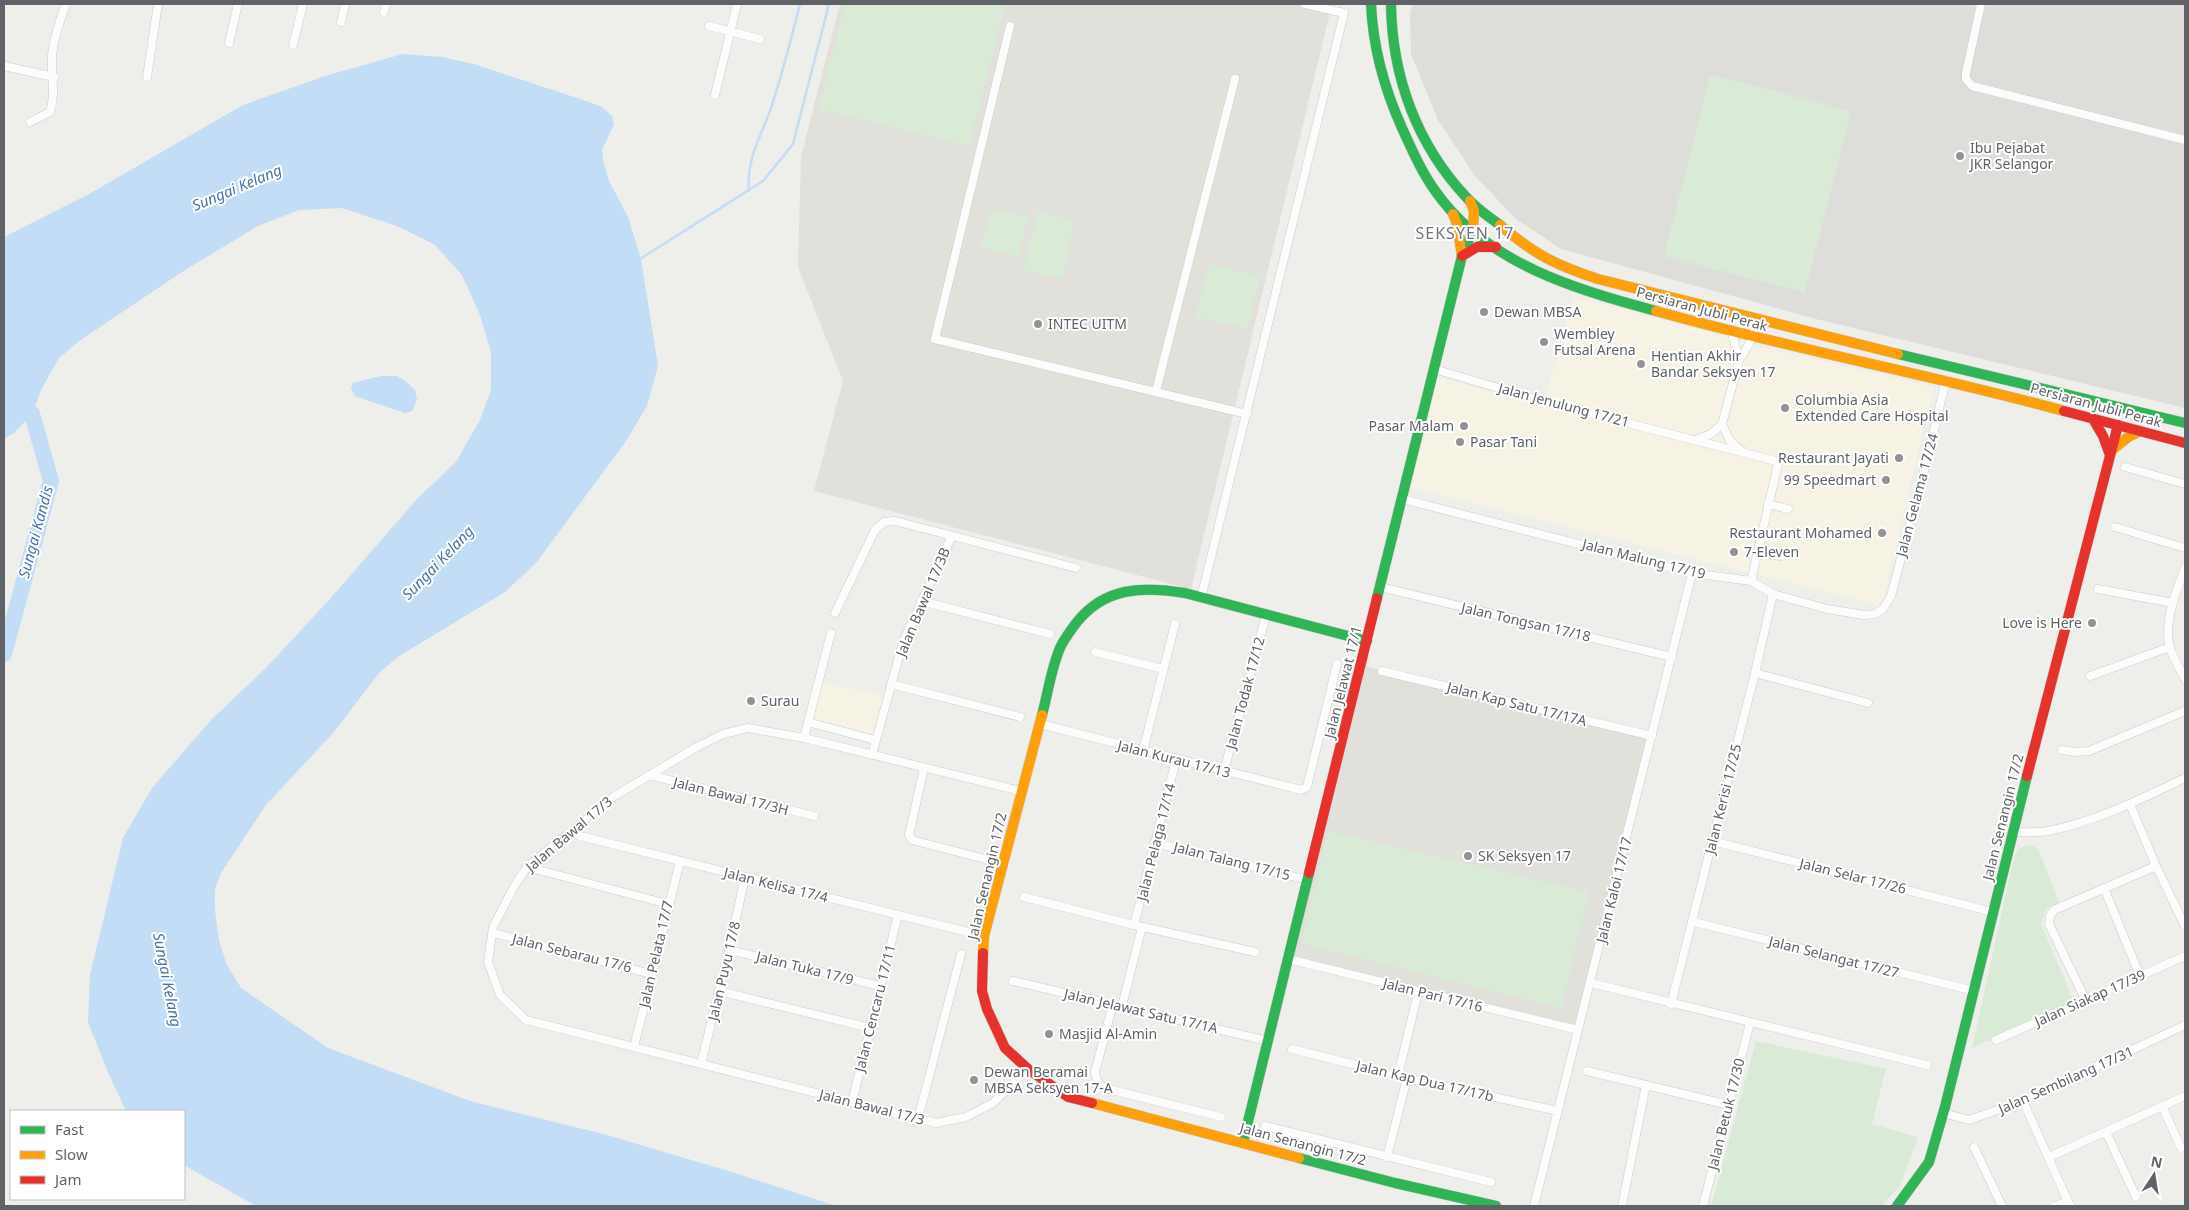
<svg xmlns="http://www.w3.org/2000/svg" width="2189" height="1210" viewBox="0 0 2189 1210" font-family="'Noto Sans',sans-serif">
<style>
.commercial{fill:#f6f3e5}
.industrial{fill:#deddda}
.education{fill:#e1e0da}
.green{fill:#d9ead7}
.water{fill:#c2ddf5}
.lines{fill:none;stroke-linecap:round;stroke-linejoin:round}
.stream{stroke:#c2ddf5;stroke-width:2.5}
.river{stroke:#c2ddf5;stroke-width:16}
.street-casing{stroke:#cbcccb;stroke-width:9}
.fast-casing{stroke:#cacaca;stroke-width:11}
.slow-casing{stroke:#cacaca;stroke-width:11}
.jam-casing{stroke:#cacaca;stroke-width:11}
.street{stroke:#fcfcfc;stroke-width:8}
.fast{stroke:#30b455;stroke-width:10}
.slow{stroke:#ff9f0a;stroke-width:10}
.jam{stroke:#e5322d;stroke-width:10}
.poi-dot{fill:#919395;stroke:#fff;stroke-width:2}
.labels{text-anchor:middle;stroke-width:4;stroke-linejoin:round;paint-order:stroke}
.poi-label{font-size:14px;fill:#5f6267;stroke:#fff;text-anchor:start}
.street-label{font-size:14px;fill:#5f6267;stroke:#fff}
.water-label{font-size:15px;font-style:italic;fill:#4b76ac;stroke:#fff}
.quarter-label{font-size:16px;letter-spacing:1px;fill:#707479;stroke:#fff}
</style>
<rect width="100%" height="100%" fill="#eeeeea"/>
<!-- commercial -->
<g class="commercial">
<polygon points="1574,296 1758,346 1934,387 1883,600 1877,605 1411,488 1438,377 1543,406"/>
<polygon points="822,682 883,696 873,736 812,720"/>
</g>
<!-- industrial -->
<polygon class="industrial" points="1412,4 2185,4 2185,408 1820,320 1561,249 1516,219 1475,176 1438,120 1411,54 1410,15"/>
<!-- education -->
<g class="education">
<polygon points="840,4 1332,4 1191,589 814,491 843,381 798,267 801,156"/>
<polygon points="1361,664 1382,671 1652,736 1578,1030 1288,959"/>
</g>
<!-- green -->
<g class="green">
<polygon points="845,4 1005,4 969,146 819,109"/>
<polygon points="1710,75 1851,111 1805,292 1664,256"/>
<polygon points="991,209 1028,217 1019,257 981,248"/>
<polygon points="1037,211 1075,220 1062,279 1024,271"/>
<polygon points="1209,264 1260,276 1247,329 1196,317"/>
<polygon points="1328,831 1589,892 1561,1008 1301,944"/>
<polygon points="2027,845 2035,847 2039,851 2059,903 2046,908 2041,924 2074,1002 1972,1048 2014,857 2019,849"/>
<polygon points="1756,1041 1886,1069 1872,1124 1918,1137 1900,1186 1881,1206 1711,1206"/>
</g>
<!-- water -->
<g class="water">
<polygon points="403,54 442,57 474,64 592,103 602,107 612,116 614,124 602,150 603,160 609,181 628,217 641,259 658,366 647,406 624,444 536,563 505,592 399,656 379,673 334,732 266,805 221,873 215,889 215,910 219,941 227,965 241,988 328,1048 470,1101 603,1134 732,1172 836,1206 256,1206 184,1165 184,1111 126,1111 107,1070 88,1022 90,975 123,838 152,788 212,719 267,667 329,600 417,499 456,462 480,420 491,390 491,352 480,315 462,275 435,245 397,226 342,208 299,210 258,226 185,270 79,341 59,358 42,388 32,414 14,433 4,438 4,237 89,194 243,105 325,76"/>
<polygon points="381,376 397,376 404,380 415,390 417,400 412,411 405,413 355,396 351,388 353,383"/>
</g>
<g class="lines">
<!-- stream -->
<g class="stream">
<path d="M749,191C746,160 760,138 770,111C782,76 791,39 800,4"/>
<polyline points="640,259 763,181 793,144 829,4"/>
</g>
<!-- river -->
<polyline class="river" points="4,393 32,414 51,481 4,654"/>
<defs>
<g id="street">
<polyline points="1981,4 1966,73 1966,79 1972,86 2185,140"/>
<polyline points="384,12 386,4"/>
<polyline points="341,22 345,4"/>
<polyline points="709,26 760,39"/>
<polyline points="1010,26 935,339 1247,414"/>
<polyline points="229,43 238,4"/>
<polyline points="293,45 303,4"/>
<polyline points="4,66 54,77"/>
<polyline points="147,77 158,4"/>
<polyline points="715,95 737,4"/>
<path d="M30,122L50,112C56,94 51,76 52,57C53,40 60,20 66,4"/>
<polyline points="1732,332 1739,361"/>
<polyline points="1434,369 1549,403 1776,461 1778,464 1751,581"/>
<polyline points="1156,391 1235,79"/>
<polyline points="1722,424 1730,441 1743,452"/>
<polyline points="1695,440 1711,434 1722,424 1739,361 1753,337 1755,319"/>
<polyline points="2125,467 2185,484"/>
<polyline points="1402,499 1692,573 1751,581 1773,594 1827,609 1864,615 1875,614 1883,609 1891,596 1923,475 1946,380"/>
<polyline points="1768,504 1788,509"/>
<polyline points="2115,527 2185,548"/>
<polyline points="1757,552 1781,556"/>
<path d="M2185,568C2176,592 2163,622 2170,648C2173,658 2180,669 2185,679"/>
<polyline points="1380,587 1672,657"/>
<polyline points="2098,589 2173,603"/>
<polyline points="1201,598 1344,13 1305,4"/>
<polyline points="921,601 1050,634"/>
<polyline points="835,613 875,530 884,522 895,521 1076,568"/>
<polyline points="1095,652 1163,669"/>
<polyline points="1382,671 1652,736"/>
<polyline points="1755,673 1868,703"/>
<polyline points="2090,676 2170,647"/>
<polyline points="891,684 1020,717"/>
<polyline points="808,722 875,740"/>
<polyline points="1040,724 1301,790 1307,787 1337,664"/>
<polyline points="804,738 831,633"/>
<polyline points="2062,750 2075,752 2089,751 2185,711"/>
<polyline points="1143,751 1175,624"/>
<polyline points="872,755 903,642 952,536"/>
<polyline points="924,768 909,835 912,840 989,860"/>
<polyline points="1224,771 1266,615"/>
<polyline points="649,775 814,816"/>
<polyline points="1021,791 804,738 748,728 723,734 695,748 613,797 527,867 515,885 493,927 488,962 500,995 526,1020 936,1123 966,1117 993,1103 1028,1069"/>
<polyline points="2130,804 2156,866 2185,926"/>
<path d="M2013,832C2025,832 2037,833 2048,831C2097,821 2141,799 2185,778"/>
<polyline points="568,833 984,936"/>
<polyline points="1712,841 1993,912"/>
<polyline points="1156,843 1308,880"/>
<polyline points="527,867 668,904"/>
<polyline points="2104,888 2140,976"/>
<polyline points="1024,897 1134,925 1255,952"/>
<polyline points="1694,922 1975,991"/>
<polyline points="1134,925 1176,760"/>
<polyline points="493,933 651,974"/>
<polyline points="729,950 880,986"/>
<polyline points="1288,959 1578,1030"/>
<polyline points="1013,981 1268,1041"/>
<polyline points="1591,983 1927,1065"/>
<polyline points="719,991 870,1028"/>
<polyline points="2085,999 2049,924 2050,916 2054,910 2156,866"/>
<polyline points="1113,1004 1095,1072 1097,1081 1104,1088 1221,1117"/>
<polyline points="1671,1004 1755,673 1773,594"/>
<polyline points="1122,1006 1142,927"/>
<polyline points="1996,1040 2185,956"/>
<polyline points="634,1047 680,861"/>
<polyline points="1292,1049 1407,1078 1558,1111"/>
<polyline points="701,1064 729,950 745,877"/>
<polyline points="1587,1071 1729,1105"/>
<polyline points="1398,1076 1418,992"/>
<polyline points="2023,1101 2070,1206"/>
<polyline points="852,1102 898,915"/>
<polyline points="2163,1108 2181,1148"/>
<polyline points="1943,1113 1969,1120 2023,1101 2185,1025"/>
<polyline points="918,1119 961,954"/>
<polyline points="1265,1126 1491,1182"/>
<polyline points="2106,1132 2136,1197"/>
<polyline points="1974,1147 2002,1206"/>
<polyline points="1387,1157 1407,1078"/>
<polyline points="2049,1157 2185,1096"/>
<polyline points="1534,1206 1692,573"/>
<polyline points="1622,1206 1646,1085"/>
<polyline points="1703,1206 1750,1023"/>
<polyline points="2055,1206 2068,1201"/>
</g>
<g id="fast">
<path d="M1371,4C1373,48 1384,88 1402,128C1412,150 1422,173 1436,192C1487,264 1575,289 1656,311"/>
<path d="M1391,4C1392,77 1417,145 1467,198C1477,209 1489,217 1500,225"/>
<polyline points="1898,354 2185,423"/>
<polyline points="1377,598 1462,256 1473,230"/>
<path d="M1042,715C1048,693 1051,669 1060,648C1064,639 1071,630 1077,622C1105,587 1143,586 1185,593L1367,641"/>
<polyline points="1243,1142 1309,873"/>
<polyline points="1299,1158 1395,1183 1496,1206"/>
<polyline points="1897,1206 1929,1162 1945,1107 2027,776"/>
</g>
<g id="slow">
<polyline points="1470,201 1474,211 1473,230"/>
<polyline points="1453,214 1457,224 1462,256"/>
<path d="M1500,225C1534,254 1555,265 1598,279L1898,354"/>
<path d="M1656,311C1791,349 1929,374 2064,411"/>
<polyline points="2112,450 2128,437 2140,431"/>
<polyline points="983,953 984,936 1042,715"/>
<polyline points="1092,1103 1299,1158"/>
</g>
<g id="jam">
<polyline points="1462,256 1477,247 1496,247"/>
<polyline points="2064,411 2185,443"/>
<polyline points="2093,419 2103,436 2110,455"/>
<polyline points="2027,776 2118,425"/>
<polyline points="1309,873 1377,598"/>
<polyline points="983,953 982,991 987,1009 1005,1048 1028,1069 1068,1097 1092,1103"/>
</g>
</defs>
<!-- street casing -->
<use href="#street" class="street-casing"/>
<!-- fast casing -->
<use href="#fast" class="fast-casing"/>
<!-- slow casing -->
<use href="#slow" class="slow-casing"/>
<!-- jam casing -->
<use href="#jam" class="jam-casing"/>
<!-- street -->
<use href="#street" class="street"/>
<!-- fast -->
<use href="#fast" class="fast"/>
<!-- slow -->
<use href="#slow" class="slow"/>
<!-- jam -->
<use href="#jam" class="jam"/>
</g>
<!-- markers -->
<g class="poi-dot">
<circle cx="1960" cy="156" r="5"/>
<circle cx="1484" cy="312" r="5"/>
<circle cx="1038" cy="324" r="5"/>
<circle cx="1544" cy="342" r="5"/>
<circle cx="1641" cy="364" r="5"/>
<circle cx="1785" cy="408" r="5"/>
<circle cx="1464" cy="426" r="5"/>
<circle cx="1460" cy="442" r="5"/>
<circle cx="1899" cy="458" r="5"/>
<circle cx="1886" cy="480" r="5"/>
<circle cx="1882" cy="533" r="5"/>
<circle cx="1734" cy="552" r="5"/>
<circle cx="2092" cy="623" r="5"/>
<circle cx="751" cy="701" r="5"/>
<circle cx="1468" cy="856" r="5"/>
<circle cx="1049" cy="1034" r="5"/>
<circle cx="974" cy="1080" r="5"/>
</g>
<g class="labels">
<!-- poi labels -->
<g class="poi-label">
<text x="1970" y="153">Ibu Pejabat<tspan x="1970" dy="16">JKR Selangor</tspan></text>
<text x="1494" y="317">Dewan MBSA</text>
<text x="1048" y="329">INTEC UITM</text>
<text x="1554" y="339">Wembley<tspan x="1554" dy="16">Futsal Arena</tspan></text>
<text x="1651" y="361">Hentian Akhir<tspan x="1651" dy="16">Bandar Seksyen 17</tspan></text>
<text x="1795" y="405">Columbia Asia<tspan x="1795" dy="16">Extended Care Hospital</tspan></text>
<text x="1454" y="431" text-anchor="end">Pasar Malam</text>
<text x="1470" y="447">Pasar Tani</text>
<text x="1889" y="463" text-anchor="end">Restaurant Jayati</text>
<text x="1876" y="485" text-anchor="end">99 Speedmart</text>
<text x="1872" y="538" text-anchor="end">Restaurant Mohamed</text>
<text x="1744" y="557">7-Eleven</text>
<text x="2082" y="628" text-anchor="end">Love is Here</text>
<text x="761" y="706">Surau</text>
<text x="1478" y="861">SK Seksyen 17</text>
<text x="1059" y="1039">Masjid Al-Amin</text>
<text x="984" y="1077">Dewan Beramai<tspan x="984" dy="16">MBSA Seksyen 17-A</tspan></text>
</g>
<!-- street labels -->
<g class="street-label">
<text transform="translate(1702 309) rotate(15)" y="5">Persiaran Jubli Perak</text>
<text transform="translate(1564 405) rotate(15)" y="5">Jalan Jenulung 17/21</text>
<text transform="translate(2096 405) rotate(15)" y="5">Persiaran Jubli Perak</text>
<text transform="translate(1917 495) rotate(-75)" y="5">Jalan Gelama 17/24</text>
<text transform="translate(1644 559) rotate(14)" y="5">Jalan Malung 17/19</text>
<text transform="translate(923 602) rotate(-67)" y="5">Jalan Bawal 17/3B</text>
<text transform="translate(1526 622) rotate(13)" y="5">Jalan Tongsan 17/18</text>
<text transform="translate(1343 682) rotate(-76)" y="5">Jalan Jelawat 17/1</text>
<text transform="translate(1245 693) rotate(-75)" y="5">Jalan Todak 17/12</text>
<text transform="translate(1517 704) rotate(14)" y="5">Jalan Kap Satu 17/17A</text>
<text transform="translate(1174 759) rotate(14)" y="5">Jalan Kurau 17/13</text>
<text transform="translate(731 796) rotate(14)" y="5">Jalan Bawal 17/3H</text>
<text transform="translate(1723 799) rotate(-76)" y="5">Jalan Kerisi 17/25</text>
<text transform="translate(2003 817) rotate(-76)" y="5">Jalan Senangin 17/2</text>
<text transform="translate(569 834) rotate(-40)" y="5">Jalan Bawal 17/3</text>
<text transform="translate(1156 842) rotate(-76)" y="5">Jalan Pelaga 17/14</text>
<text transform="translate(1232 861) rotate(14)" y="5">Jalan Talang 17/15</text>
<text transform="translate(987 876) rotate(-77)" y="5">Jalan Senangin 17/2</text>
<text transform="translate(1853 876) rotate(14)" y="5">Jalan Selar 17/26</text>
<text transform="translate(776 885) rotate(14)" y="5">Jalan Kelisa 17/4</text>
<text transform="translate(1614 890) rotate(-76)" y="5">Jalan Kaloi 17/17</text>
<text transform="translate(572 953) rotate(14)" y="5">Jalan Sebarau 17/6</text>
<text transform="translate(656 954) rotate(-77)" y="5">Jalan Pelata 17/7</text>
<text transform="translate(1834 957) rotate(14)" y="5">Jalan Selangat 17/27</text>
<text transform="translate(805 968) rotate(14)" y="5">Jalan Tuka 17/9</text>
<text transform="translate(724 971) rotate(-77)" y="5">Jalan Puyu 17/8</text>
<text transform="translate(1433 995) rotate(14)" y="5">Jalan Pari 17/16</text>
<text transform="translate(2090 998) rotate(-24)" y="5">Jalan Siakap 17/39</text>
<text transform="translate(875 1008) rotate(-76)" y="5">Jalan Cencaru 17/11</text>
<text transform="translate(1141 1011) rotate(13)" y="5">Jalan Jelawat Satu 17/1A</text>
<text transform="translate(2066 1080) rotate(-24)" y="5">Jalan Sembilang 17/31</text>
<text transform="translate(1425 1081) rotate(13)" y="5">Jalan Kap Dua 17/17b</text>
<text transform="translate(872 1107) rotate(14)" y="5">Jalan Bawal 17/3</text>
<text transform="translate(1726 1114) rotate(-76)" y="5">Jalan Betuk 17/30</text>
<text transform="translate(1303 1144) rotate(15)" y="5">Jalan Senangin 17/2</text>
</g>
<!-- water labels -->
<g class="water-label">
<text transform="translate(237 188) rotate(-23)" y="5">Sungai Kelang</text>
<text transform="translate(36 532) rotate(-75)" y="5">Sungai Kandis</text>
<text transform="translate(438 563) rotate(-46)" y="5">Sungai Kelang</text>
<text transform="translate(167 980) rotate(79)" y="5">Sungai Kelang</text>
</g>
<!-- quarter labels -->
<g class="quarter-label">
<text x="1465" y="239">SEKSYEN 17</text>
</g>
</g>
<!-- border -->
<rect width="2189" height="1210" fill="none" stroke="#5f6267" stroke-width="10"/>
<!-- legend -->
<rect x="10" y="1110" width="175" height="90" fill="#ffffff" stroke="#bfc0c2"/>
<rect x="20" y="1126" width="25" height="8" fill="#30b455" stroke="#bfc0c2"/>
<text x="55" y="1135" font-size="15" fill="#5f6267">Fast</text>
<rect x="20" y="1151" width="25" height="8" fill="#ff9f0a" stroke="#bfc0c2"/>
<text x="55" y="1160" font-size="15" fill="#5f6267">Slow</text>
<rect x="20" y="1176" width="25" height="8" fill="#e5322d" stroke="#bfc0c2"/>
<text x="55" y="1185" font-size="15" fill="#5f6267">Jam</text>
<!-- north arrow -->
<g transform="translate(2154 1175) rotate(12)" stroke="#ffffff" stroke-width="4" paint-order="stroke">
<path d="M0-4L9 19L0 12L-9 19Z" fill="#5f6267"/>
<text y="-8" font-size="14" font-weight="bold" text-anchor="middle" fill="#5f6267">N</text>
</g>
</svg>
